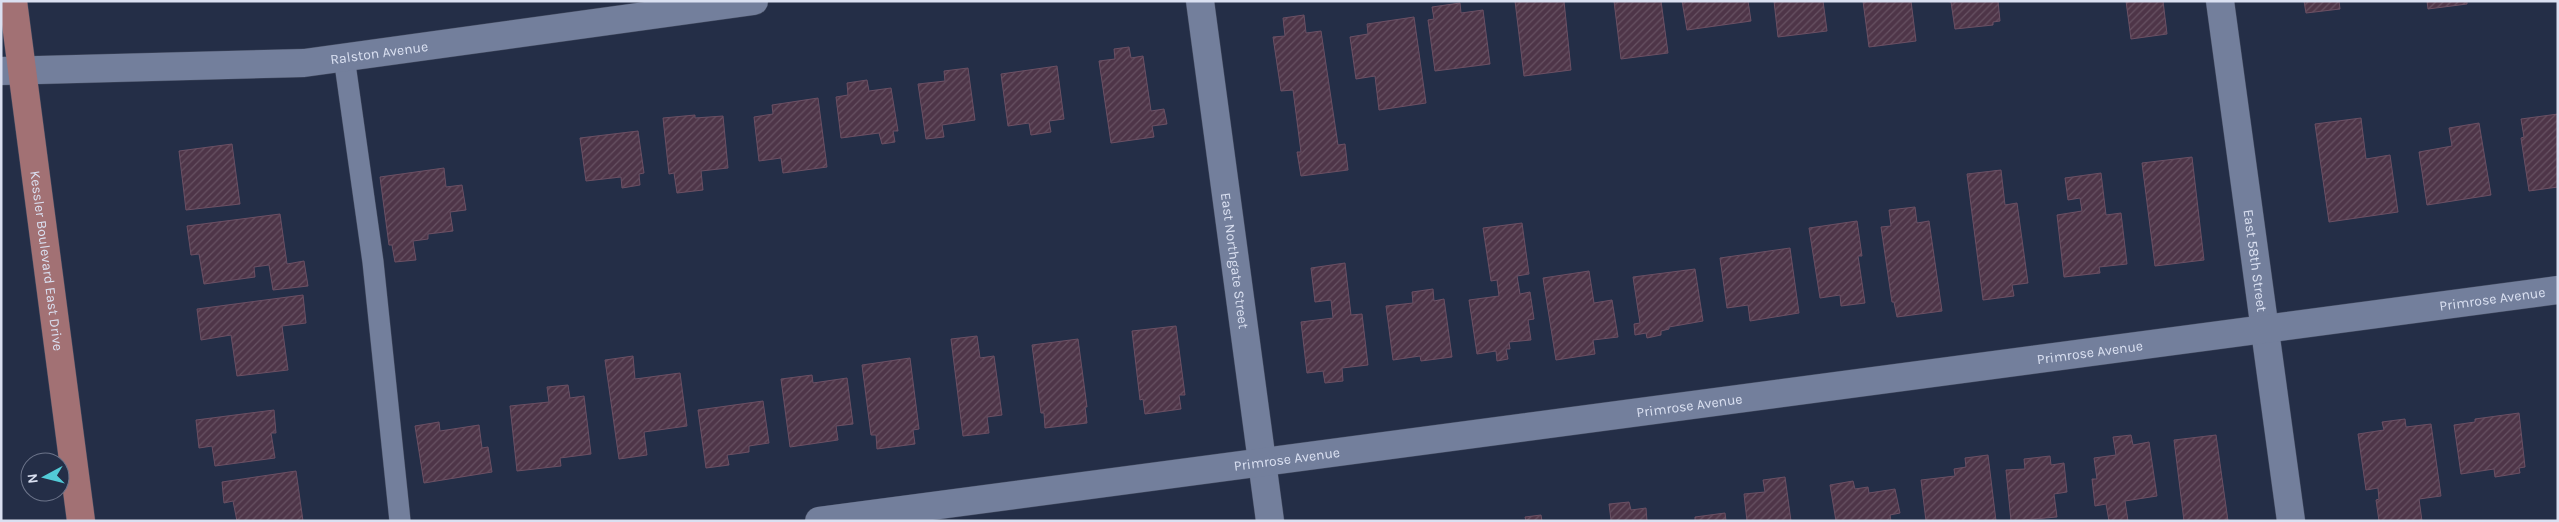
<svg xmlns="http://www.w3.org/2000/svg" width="2559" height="522" viewBox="0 0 2559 522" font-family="Karla,sans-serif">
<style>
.building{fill:url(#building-hatch);stroke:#6b5064}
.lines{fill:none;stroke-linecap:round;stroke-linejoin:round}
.service-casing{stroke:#424a5f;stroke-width:22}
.minor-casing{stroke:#424a5f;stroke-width:29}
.primary-casing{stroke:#424a5f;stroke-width:29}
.service{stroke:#737f9c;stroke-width:21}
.minor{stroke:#737f9c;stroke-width:28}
.primary{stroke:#a27174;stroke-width:28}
.labels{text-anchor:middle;stroke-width:5;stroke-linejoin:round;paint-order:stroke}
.street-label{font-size:14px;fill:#dae0f1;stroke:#242e47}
</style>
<defs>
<pattern id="building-hatch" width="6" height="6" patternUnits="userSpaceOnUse" patternTransform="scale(1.25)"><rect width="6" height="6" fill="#4e3548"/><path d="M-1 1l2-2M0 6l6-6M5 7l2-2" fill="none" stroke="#675263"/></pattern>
</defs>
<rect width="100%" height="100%" fill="#242e47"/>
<!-- building -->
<g class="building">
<polygon points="1515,1 1564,1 1571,70 1524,76"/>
<polygon points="1614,1 1661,1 1668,53 1621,59"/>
<polygon points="1682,1 1748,1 1751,21 1687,30"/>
<polygon points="1774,1 1823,1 1827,31 1778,37"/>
<polygon points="1863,1 1911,1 1916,41 1869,47"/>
<polygon points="1945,1 1998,1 2000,21 1993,22 1993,25 1955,29 1951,2"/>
<polygon points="2126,1 2163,1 2167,34 2131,39"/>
<polygon points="2304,1 2339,1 2340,9 2306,13"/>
<polygon points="2427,1 2467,1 2467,4 2428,9"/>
<polygon points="1460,3 1461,13 1483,10 1490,64 1435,71 1428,20 1434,19 1432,7"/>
<polygon points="1304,15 1306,33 1321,31 1338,145 1345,144 1348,170 1301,176 1297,152 1301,152 1293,90 1281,91 1273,37 1285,36 1283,18"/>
<polygon points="1414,17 1426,103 1379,110 1375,76 1356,79 1350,37 1368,34 1367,24"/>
<polygon points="1129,47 1131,58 1143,56 1151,111 1164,109 1167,124 1152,126 1154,137 1111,143 1099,61 1115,59 1114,49"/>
<polygon points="1057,66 1064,119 1049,121 1051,132 1031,135 1029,123 1008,126 1001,74"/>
<polygon points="968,68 975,120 942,125 944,137 926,139 918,84 945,81 944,71"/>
<polygon points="867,80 869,91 891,88 898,131 893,131 895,142 882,144 879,133 841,138 836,97 848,95 847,83"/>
<polygon points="818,98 827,167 783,173 781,158 759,161 754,117 773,114 772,105"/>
<polygon points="2558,114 2558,187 2529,191 2521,138 2524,137 2521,119"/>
<polygon points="695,115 695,118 723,116 728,168 701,171 703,190 677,193 674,173 669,174 663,118"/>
<polygon points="2361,118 2366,159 2390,155 2398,212 2329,222 2315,124"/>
<polygon points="2479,123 2491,195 2427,205 2419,152 2452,146 2449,128"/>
<polygon points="638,131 644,173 639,174 640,185 622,188 621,177 586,181 580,138"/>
<polygon points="232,144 240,204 186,210 179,151"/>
<polygon points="2192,157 2204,260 2155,266 2142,163"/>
<polygon points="444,168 446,187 462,185 466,210 450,212 453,231 428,234 428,239 413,241 416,260 395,262 392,245 389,245 380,177"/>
<polygon points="2001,170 2005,205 2017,203 2028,283 2012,285 2014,296 1983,300 1967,174"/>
<polygon points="2101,173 2106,215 2121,213 2127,264 2099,267 2100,273 2064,277 2057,215 2082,211 2080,198 2068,200 2065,178"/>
<polygon points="1915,207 1917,223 1929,221 1942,311 1897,317 1894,302 1892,302 1881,227 1891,226 1889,210"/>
<polygon points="280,214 287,264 304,261 308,286 273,290 269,265 254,267 255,277 204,284 199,254 191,255 187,226"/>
<polygon points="1857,221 1862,256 1858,256 1865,303 1841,306 1840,295 1820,298 1809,228"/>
<polygon points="1522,223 1529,274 1517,276 1520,294 1530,292 1534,319 1528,320 1531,340 1509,342 1510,349 1506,349 1508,359 1497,361 1496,351 1477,354 1469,300 1499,296 1497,280 1491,281 1483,228"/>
<polygon points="1790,248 1799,313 1750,321 1748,305 1727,308 1720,258"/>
<polygon points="1345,263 1351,315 1362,314 1368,365 1342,368 1343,381 1325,383 1323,371 1307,373 1301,322 1333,318 1331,300 1315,302 1311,268"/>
<polygon points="1695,269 1703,321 1669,327 1669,329 1661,331 1661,335 1647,338 1646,333 1635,335 1634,324 1640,323 1633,277"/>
<polygon points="1589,271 1594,303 1612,300 1618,337 1593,340 1595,354 1556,360 1543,278"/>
<polygon points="1433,289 1434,301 1444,299 1452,357 1421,361 1420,356 1393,360 1386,306 1413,303 1412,292"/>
<polygon points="303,295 306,323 282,326 288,370 237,376 231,335 201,340 197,309"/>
<polygon points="1176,326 1185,395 1179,395 1181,409 1145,414 1143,399 1140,400 1132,331"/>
<polygon points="977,336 980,358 994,356 1002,415 987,417 989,433 963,436 951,339"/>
<polygon points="1078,339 1087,407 1085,407 1087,423 1045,428 1044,413 1041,413 1032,345"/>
<polygon points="633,356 635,379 680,373 687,426 644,432 647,455 619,459 605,360"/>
<polygon points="910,358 919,429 913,430 915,444 877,449 876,435 871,435 862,365"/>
<polygon points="812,375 813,383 847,378 853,424 836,426 838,440 790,447 781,379"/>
<polygon points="568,385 570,398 584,396 591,454 560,458 561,466 517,471 510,406 549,402 547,387"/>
<polygon points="763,401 769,443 749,446 749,452 727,455 729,465 706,468 698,410"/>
<polygon points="274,410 276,433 271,433 275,458 215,466 212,446 199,448 196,420"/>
<polygon points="2519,413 2525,467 2519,468 2520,473 2495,477 2494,469 2461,474 2454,425 2475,422 2475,419"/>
<polygon points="2405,419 2406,427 2431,424 2441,496 2419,499 2422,521 2379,521 2376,500 2379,499 2378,488 2366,490 2358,434 2384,430 2382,422"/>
<polygon points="439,422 440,431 479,425 482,448 488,447 492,472 424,483 415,426"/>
<polygon points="2131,435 2133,445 2149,442 2157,496 2125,501 2128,521 2109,521 2106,504 2095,506 2092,479 2097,479 2094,458 2116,455 2113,437"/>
<polygon points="2216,435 2228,521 2184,521 2174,440"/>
<polygon points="1988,455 1996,521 1926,521 1921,480 1955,476 1954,469 1966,467 1965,458"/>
<polygon points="2050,456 2051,465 2064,463 2067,492 2054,494 2057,517 2011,521 2006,470 2025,469 2024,459"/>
<polygon points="296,471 303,521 237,521 233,501 224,503 222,482"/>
<polygon points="1785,477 1791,521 1747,521 1744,494 1765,492 1763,480"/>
<polygon points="1853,481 1855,489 1868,487 1869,493 1895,489 1900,513 1890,515 1891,521 1836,521 1830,485"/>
<polygon points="1629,502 1631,510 1646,508 1647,521 1608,521 1611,520 1609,504"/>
<polygon points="1725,513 1726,521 1695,521 1695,517"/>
<polygon points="1541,515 1542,521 1526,521 1525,517"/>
</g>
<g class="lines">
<defs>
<polyline id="service" points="344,57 373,262 400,521"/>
<g id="minor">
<path id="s1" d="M1200,1L1270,521"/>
<path id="s2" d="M2220,1L2291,521"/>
<path id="s3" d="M1,71L304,63L754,1"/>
<path id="s4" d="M819,521L2558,290"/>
</g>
<g id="primary">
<path id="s5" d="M13,1L81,521"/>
</g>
</defs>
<!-- service casing -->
<use href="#service" class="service-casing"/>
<!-- minor casing -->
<use href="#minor" class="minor-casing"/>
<!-- primary casing -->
<use href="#primary" class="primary-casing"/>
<!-- service -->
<use href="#service" class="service"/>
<!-- minor -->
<use href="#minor" class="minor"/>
<!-- primary -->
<use href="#primary" class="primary"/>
</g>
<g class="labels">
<!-- street labels -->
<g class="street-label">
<text dy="5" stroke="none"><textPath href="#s3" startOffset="379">Ralston Avenue</textPath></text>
<text dy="5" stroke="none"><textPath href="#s5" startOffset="262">Kessler Boulevard East Drive</textPath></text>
<text dy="5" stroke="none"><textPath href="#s1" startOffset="262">East Northgate Street</textPath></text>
<text dy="5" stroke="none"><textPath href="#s2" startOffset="262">East 58th Street</textPath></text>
<text dy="5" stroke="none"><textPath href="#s4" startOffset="1688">Primrose Avenue</textPath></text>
<text dy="5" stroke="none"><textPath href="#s4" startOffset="1282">Primrose Avenue</textPath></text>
<text dy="5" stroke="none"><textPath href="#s4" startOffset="878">Primrose Avenue</textPath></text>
<text dy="5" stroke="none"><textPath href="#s4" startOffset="472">Primrose Avenue</textPath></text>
</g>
</g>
<!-- border -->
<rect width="2559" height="522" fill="none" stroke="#dae0f1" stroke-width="5"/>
<!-- north arrow -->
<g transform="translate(45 477) rotate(263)"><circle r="24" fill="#242e47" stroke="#6d758b"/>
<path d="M0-4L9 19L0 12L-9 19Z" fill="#52cbd7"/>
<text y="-8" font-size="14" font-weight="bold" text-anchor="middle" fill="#dae0f1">N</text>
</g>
</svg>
